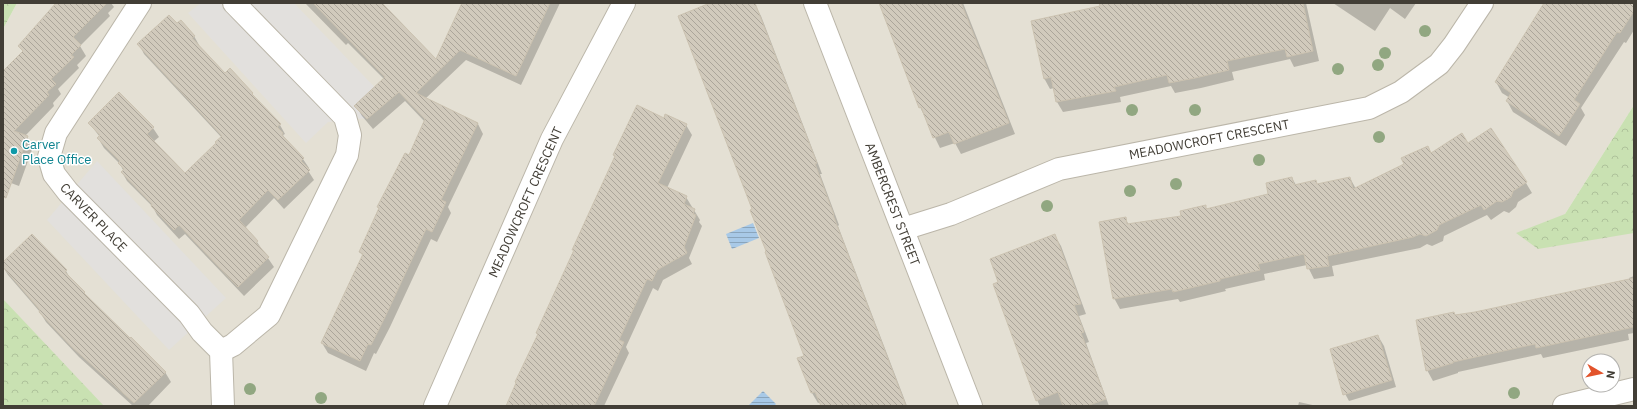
<svg xmlns="http://www.w3.org/2000/svg" width="1637" height="409" viewBox="0 0 1637 409" font-family="'IBM Plex Sans',sans-serif">
<style>
.residential{fill:#e4e0d4;fill-rule:evenodd}
.forest{fill:url(#forest-crowns)}
.parking{fill:#e2e0dd}
.water{fill:url(#water-rules)}
.shadow{fill:#0003}
.building{fill:url(#building-back-hatch);stroke:#cbc2b0}
.lines{fill:none;stroke-linecap:round;stroke-linejoin:round}
.minor-casing{stroke:#bbb6a9;stroke-width:24}
.minor{stroke:#fff;stroke-width:22}
.tree{fill:#91a781}
.culture-dot{fill:#0f9aa8;stroke:#fff;stroke-width:1.5}
.labels{text-anchor:middle;stroke-width:3;stroke-linejoin:round;paint-order:stroke}
.street-label{font-size:13px;fill:#423e36;stroke:#fff}
.culture-label{font-size:13px;fill:#0d838f;stroke:#fff;text-anchor:start}
</style>
<defs>
<pattern id="forest-crowns" width="20" height="18" patternUnits="userSpaceOnUse"><rect width="20" height="18" fill="#c9e1b2"/><path d="M2 6a3 3 0 1 1 6 0M12 15a3 3 0 1 1 6 0" fill="none" stroke="#aec29a"/></pattern>
<pattern id="water-rules" width="6" height="5" patternUnits="userSpaceOnUse"><rect width="6" height="5" fill="#a8c9e7"/><path d="M0 2.5h6" fill="none" stroke="#8aa5bc"/></pattern>
<pattern id="building-back-hatch" width="6" height="6" patternUnits="userSpaceOnUse"><rect width="6" height="6" fill="#d1cabc"/><path d="M-1 5l2 2M0 0l6 6M5-1l2 2" fill="none" stroke="#aba59a"/></pattern>
</defs>
<rect width="100%" height="100%" fill="#f1eee5"/>
<!-- residential -->
<path class="residential" d="M17,3H1634V105L1565,214L1634,232V406H102L3,300V29ZM1589,361H1613V385H1589Z"/>
<!-- forest -->
<g class="forest">
<polygon points="3,3 17,3 3,29"/>
<polygon points="1634,105 1634,233 1538,249 1516,233 1565,214"/>
<polygon points="3,299 104,406 3,406"/>
</g>
<!-- parking -->
<g class="parking">
<polygon points="201,3 294,3 386,99 368,118 328,122 306,143 188,13"/>
<polygon points="97,161 226,298 169,350 47,220"/>
</g>
<!-- water -->
<g class="water">
<polygon points="753,223 759,238 732,249 726,234"/>
<polygon points="763,391 776,404 774,406 748,406"/>
</g>
<!-- shadow -->
<g class="shadow">
<polygon points="58,3 111,3 114,7 108,13 110,16 80,46 86,56 77,65 79,68 58,89 61,94 53,103 54,106 25,136 27,137 33,147 19,186 3,180 3,74 23,52 19,46"/>
<polygon points="305,3 376,3 436,61 463,3 560,3 521,85 466,60 425,99 478,124 483,134 448,207 451,213 437,242 431,239 390,327 376,354 374,353 366,371 328,353 322,343 363,256 360,252 379,209 378,207 410,156 425,122 405,101 373,129 362,116 356,106 384,79 348,43 346,45"/>
<polygon points="714,3 749,3 755,5 761,16 822,174 820,174 839,225 838,226 907,406 822,406 821,402 818,403 812,393 799,359 806,356 753,210"/>
<polygon points="880,3 963,3 1015,134 961,154 955,143 940,148 920,107"/>
<polygon points="1117,3 1306,3 1319,61 1294,67 1290,59 1232,72 1234,80 1201,88 1175,93 1171,86 1120,97 1121,102 1063,112 1057,102 1054,88 1050,89 1044,78"/>
<polygon points="1333,3 1416,3 1405,19 1390,8 1375,31"/>
<polygon points="1556,3 1634,3 1634,30 1626,43 1624,42 1581,108 1585,115 1566,146 1513,112 1507,101 1510,98 1502,93 1496,82"/>
<polygon points="177,25 194,36 199,45 198,47 225,75 252,93 255,99 280,125 285,134 283,135 287,142 303,159 309,168 307,169 314,180 284,209 274,198 245,228 257,242 274,267 244,296 185,234 179,239 157,215 153,207 127,181 122,172 123,170 120,164 104,148 98,138 100,137 89,123 153,128 159,137 153,142 185,174 222,138 144,54 139,44"/>
<polygon points="664,119 686,125 692,135 667,188 686,197 700,220 699,222 702,226 689,258 692,264 663,280 658,291 653,288 626,347 629,353 604,406 512,406 539,336 537,333 575,251 574,250 615,158 614,155"/>
<polygon points="1468,144 1526,183 1532,193 1518,202 1516,207 1509,213 1504,211 1491,220 1487,215 1444,236 1443,241 1432,246 1427,244 1420,248 1332,266 1334,276 1314,279 1307,265 1264,274 1265,280 1225,289 1226,291 1180,302 1178,299 1120,309 1114,298 1125,218 1129,225 1182,217 1205,206 1207,209 1269,195 1292,178 1296,185 1316,181 1318,185 1350,178 1356,189 1431,154"/>
<polygon points="1055,236 1061,246 1086,314 1079,316 1089,342 1086,343 1109,406 1040,406 1037,400 1000,282"/>
<polygon points="3,263 66,271 70,278 87,297 165,372 171,382 148,406 133,406 79,357 46,322 40,312 8,275 3,267"/>
<polygon points="1634,276 1634,333 1628,334 1629,340 1543,358 1541,354 1458,372 1458,373 1433,381 1427,370 1455,316 1630,280 1629,278"/>
<polygon points="1378,336 1384,346 1396,387 1349,401 1343,390"/>
<polygon points="1299,402 1317,406 1298,406"/>
</g>
<!-- building -->
<g class="building">
<polygon points="56,3 107,3 73,37 81,45 71,55 74,57 51,79 56,84 47,92 49,95 14,131 28,136 6,198 3,197 3,71 23,51 18,46"/>
<polygon points="313,3 382,3 436,59 462,3 550,3 516,76 460,50 416,93 478,123 441,200 446,202 432,232 426,229 385,317 371,345 368,344 360,361 321,343 363,254 359,252 379,208 377,207 405,153 409,155 425,119 399,92 367,119 354,106 385,77"/>
<polygon points="710,3 755,3 817,163 815,164 834,215 833,215 906,406 821,406 815,392 811,393 797,358 804,356 765,252 766,251 750,210 752,209 678,16"/>
<polygon points="879,3 961,3 1009,123 954,144 949,132 933,138 921,107 919,108"/>
<polygon points="1099,3 1303,3 1313,51 1287,57 1285,49 1227,61 1229,70 1195,78 1169,83 1167,75 1114,87 1116,91 1056,102 1051,77 1044,79 1031,21 1100,6"/>
<polygon points="1544,3 1634,3 1634,11 1620,33 1617,32 1574,100 1580,104 1559,136 1506,101 1511,93 1495,82"/>
<polygon points="169,15 177,23 181,20 195,36 192,38 225,73 230,68 253,93 252,94 281,124 277,127 283,133 282,135 304,158 301,161 310,170 278,200 268,190 239,220 258,241 256,243 269,257 238,287 179,225 174,230 151,206 152,204 121,172 124,169 118,163 120,161 97,138 100,135 88,123 119,92 154,127 147,134 185,173 216,143 215,142 222,136 137,44"/>
<polygon points="637,105 664,118 665,114 687,124 658,183 687,196 684,204 695,209 693,214 696,215 684,247 687,253 657,270 652,281 647,279 619,340 624,342 594,406 506,406 516,383 515,382 538,334 536,333 574,250 572,250 615,156 613,155"/>
<polygon points="1491,128 1527,182 1513,191 1511,197 1502,202 1497,201 1484,210 1481,205 1439,225 1437,230 1426,236 1420,234 1413,237 1327,256 1329,266 1307,269 1304,254 1258,264 1260,270 1220,279 1220,281 1173,292 1172,289 1113,299 1099,222 1126,217 1127,224 1181,216 1180,211 1206,205 1206,209 1268,194 1266,183 1292,177 1294,185 1316,180 1317,184 1350,177 1353,189 1404,164 1401,158 1428,146 1431,153 1462,133 1468,143"/>
<polygon points="32,234 67,270 65,272 85,292 84,293 130,338 131,337 166,372 134,403 72,347 39,312 40,310 3,267 3,262"/>
<polygon points="1055,234 1081,304 1074,305 1084,332 1081,333 1106,399 1087,406 1063,406 1058,392 1036,401 993,284 998,282 990,259"/>
<polygon points="1634,278 1634,327 1536,348 1535,344 1453,362 1453,363 1426,371 1416,320 1454,312 1455,315 1475,312"/>
<polygon points="1378,335 1392,380 1343,395 1330,349"/>
</g>
<g class="lines">
<defs>
<g id="minor">
<polyline points="140,3 56,133 49,157 54,174 68,192 189,314 202,332 221,351 223,406"/>
<polyline points="815,3 971,406"/>
<polyline points="903,229 951,214 1059,169 1369,108 1401,92 1439,64 1454,45 1482,3"/>
<polyline points="221,351 233,345 269,315 347,155 350,135 345,117 234,3"/>
<polyline points="435,406 552,139 624,3"/>
<polyline points="1564,406 1634,389"/>
</g>
</defs>
<!-- minor casing -->
<use href="#minor" class="minor-casing"/>
<!-- minor -->
<use href="#minor" class="minor"/>
</g>
<!-- trees -->
<g class="tree">
<circle cx="1425" cy="31" r="6"/>
<circle cx="1385" cy="53" r="6"/>
<circle cx="1378" cy="65" r="6"/>
<circle cx="1338" cy="69" r="6"/>
<circle cx="1132" cy="110" r="6"/>
<circle cx="1195" cy="110" r="6"/>
<circle cx="1379" cy="137" r="6"/>
<circle cx="1259" cy="160" r="6"/>
<circle cx="1176" cy="184" r="6"/>
<circle cx="1130" cy="191" r="6"/>
<circle cx="1047" cy="206" r="6"/>
<circle cx="250" cy="389" r="6"/>
<circle cx="1514" cy="393" r="6"/>
<circle cx="321" cy="398" r="6"/>
</g>
<!-- markers -->
<circle class="culture-dot" cx="14" cy="151" r="4"/>
<g class="labels">
<!-- street labels -->
<g class="street-label">
<text transform="translate(1209 139) rotate(-11)" y="5">MEADOWCROFT CRESCENT</text>
<text transform="translate(525 202) rotate(-66)" y="5">MEADOWCROFT CRESCENT</text>
<text transform="translate(893 204) rotate(69)" y="5">AMBERCREST STREET</text>
<text transform="translate(94 217) rotate(46)" y="5">CARVER PLACE</text>
</g>
<!-- culture labels -->
<g class="culture-label">
<text x="22" y="149">Carver<tspan x="22" dy="15">Place Office</tspan></text>
</g>
</g>
<!-- border -->
<rect width="1637" height="409" fill="none" stroke="#423e36" stroke-width="8"/>
<!-- north arrow -->
<g transform="translate(1601 373) rotate(99)"><circle r="19" fill="#ffffff" stroke="#b3b2af"/>
<path d="M0-3L7 15L0 10L-7 15Z" fill="#e2532b"/>
<text y="-6" font-size="11" font-weight="bold" text-anchor="middle" fill="#423e36">N</text>
</g>
</svg>
